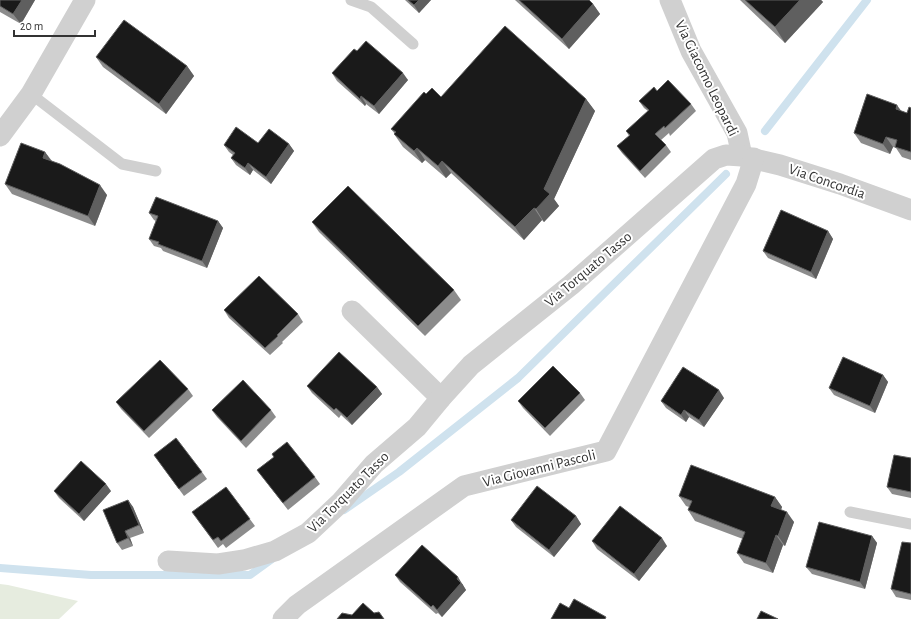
<svg xmlns="http://www.w3.org/2000/svg" width="911" height="619" viewBox="0 0 911 619" font-family="'Alegreya Sans',sans-serif">
<style>
.green{fill:#e6ecdf}
.lines{fill:none;stroke-linecap:round;stroke-linejoin:round}
.stream{stroke:#cfe2ee;stroke-width:8}
.lane{stroke:#d0d0d0;stroke-width:11}
.street{stroke:#d0d0d0;stroke-width:21}
.wall{fill:#8c8c8c}
.shaded-wall{fill:#5f5f5f}
.building{fill:#1a1a1a;stroke:#5f5f5f}
.labels{text-anchor:middle;stroke-width:4;stroke-linejoin:round;paint-order:stroke}
.street-label{font-size:15px;fill:#333;stroke:#fff}
</style>
<rect width="100%" height="100%" fill="#fff"/>
<!-- green -->
<polygon class="green" points="0,584 8,585 78,601 59,619 0,619"/>
<g class="lines">
<!-- stream -->
<g class="stream">
<polyline points="765,131 867,0"/>
<polyline points="344,510 399,472 518,378 726,174"/>
<polyline points="0,568 91,575 250,575 272,559"/>
</g>
<!-- lane -->
<g class="lane">
<polyline points="351,0 371,7 413,44"/>
<polyline points="31,94 122,164 156,171"/>
<polyline points="850,512 911,524"/>
</g>
<!-- street -->
<g class="street">
<polyline points="670,0 691,51 737,133 742,156"/>
<polyline points="0,136 31,94 85,0"/>
<polyline points="352,311 441,398"/>
<polyline points="168,561 218,564 244,560 275,551 308,533 341,502 374,464 417,427 441,398 471,365 571,285 714,159 726,155 742,156 780,165 840,184 911,210"/>
<polyline points="283,619 297,605 464,486 606,451 746,184 754,158"/>
</g>
</g>
<!-- wall -->
<g class="wall">
<polygon points="0,0 35,0 21,24 0,12"/>
<polygon points="405,0 431,0 419,13"/>
<polygon points="515,0 589,0 593,4 600,14 569,49"/>
<polygon points="740,0 821,0 823,2 785,43"/>
<polygon points="357,51 408,80 379,114 366,104 365,106 337,81 332,73"/>
<polygon points="96,57 187,66 194,76 166,114 103,67"/>
<polygon points="657,91 691,104 696,111 670,136 669,133 661,140 666,145 671,152 645,178 622,153 617,146 629,136 626,131 648,111 644,108 639,101"/>
<polygon points="426,94 441,97 586,99 595,111 554,199 559,206 544,222 542,220 524,240 451,173 446,178 425,160 422,163 403,147 394,134 395,134 391,129"/>
<polygon points="911,108 911,160 902,157 896,148 893,147 890,154 861,143 854,133 902,111 907,113"/>
<polygon points="258,143 289,144 294,151 271,184 253,170 250,175 236,165 231,158 233,155 229,152 224,145"/>
<polygon points="45,152 52,161 107,195 95,226 12,194 5,184"/>
<polygon points="149,213 218,221 223,228 207,268 163,251 161,248 154,246 149,239 156,221 154,220"/>
<polygon points="312,222 454,290 461,300 425,336 319,232"/>
<polygon points="828,231 833,239 816,279 768,258 763,251"/>
<polygon points="224,310 298,314 303,322 282,342 283,343 270,355 229,318"/>
<polygon points="883,375 888,382 875,413 834,395 829,388"/>
<polygon points="307,386 377,387 382,394 352,425 341,415 339,418 312,393"/>
<polygon points="188,389 193,396 149,438 121,409 116,402"/>
<polygon points="580,393 585,400 550,436 523,408 518,401"/>
<polygon points="724,398 704,427 689,417 686,422 666,408 661,401"/>
<polygon points="212,410 271,410 276,417 246,448 217,417"/>
<polygon points="272,454 315,477 320,484 288,510 257,470 274,457"/>
<polygon points="154,455 202,472 207,479 184,496"/>
<polygon points="911,458 911,498 892,494 887,487"/>
<polygon points="226,487 255,526 226,548 223,544 218,548 197,519"/>
<polygon points="54,491 111,491 84,521 59,498"/>
<polygon points="679,496 775,497 782,507 781,510 794,522 785,546 783,545 773,573 744,563 737,553 743,539 695,521 688,510 689,507 686,506"/>
<polygon points="128,500 133,507 144,533 130,538 133,546 122,550 117,543"/>
<polygon points="576,516 581,524 554,557 516,527 511,520"/>
<polygon points="872,536 877,543 865,589 812,574 806,567"/>
<polygon points="592,541 667,546 639,581 597,549"/>
<polygon points="911,543 911,600 896,597 891,589"/>
<polygon points="395,575 463,584 463,585 466,590 442,617 438,613 436,614 400,582"/>
</g>
<!-- shaded-wall -->
<g class="shaded-wall">
<polygon points="22,0 35,0 21,24 13,14"/>
<polygon points="419,0 431,0 419,13 414,5"/>
<polygon points="800,0 821,0 823,2 785,43 775,27"/>
<polygon points="593,4 600,14 569,49 562,39"/>
<polygon points="187,66 194,76 166,114 159,104"/>
<polygon points="403,73 408,80 379,114 374,106"/>
<polygon points="361,96 366,104 365,106 360,99"/>
<polygon points="586,99 595,111 554,199 559,206 544,222 536,209 544,189"/>
<polygon points="897,105 904,115 896,109"/>
<polygon points="886,137 893,147 890,154 883,144"/>
<polygon points="289,144 294,151 271,184 266,177"/>
<polygon points="417,148 425,160 422,163 414,151"/>
<polygon points="45,152 52,162 43,158"/>
<polygon points="442,161 451,173 446,178 438,166"/>
<polygon points="248,163 253,170 250,175 245,168"/>
<polygon points="100,185 107,195 95,226 88,216"/>
<polygon points="534,208 542,220 524,240 515,227"/>
<polygon points="218,221 223,228 207,268 202,261"/>
<polygon points="828,231 833,239 816,279 811,272"/>
<polygon points="883,375 888,382 875,413 870,406"/>
<polygon points="377,387 382,394 352,425 347,418"/>
<polygon points="719,390 724,398 704,427 699,420"/>
<polygon points="684,410 689,417 686,422 681,415"/>
<polygon points="106,484 111,491 84,521 79,514"/>
<polygon points="775,497 782,507 778,516 771,506"/>
<polygon points="128,500 133,507 144,533 139,525"/>
<polygon points="787,512 794,522 785,546 778,536"/>
<polygon points="576,516 581,524 554,557 549,550"/>
<polygon points="125,531 130,538 133,546 128,538"/>
<polygon points="776,535 783,545 773,573 766,563"/>
<polygon points="872,536 877,543 865,589 860,582"/>
<polygon points="662,538 667,546 639,581 634,574"/>
<polygon points="458,577 466,590 442,617 437,610"/>
</g>
<!-- building -->
<g class="building">
<polygon points="0,0 22,0 13,14 0,6"/>
<polygon points="408,0 419,0 414,5"/>
<polygon points="519,0 589,0 593,4 562,39"/>
<polygon points="745,0 800,0 775,27"/>
<polygon points="124,20 187,66 159,104 96,57"/>
<polygon points="505,26 586,99 544,189 550,194 536,209 534,208 515,227 442,161 438,166 417,148 414,151 394,134 396,132 391,129 424,92 426,94 432,88 441,97"/>
<polygon points="366,41 403,73 374,106 361,96 360,99 332,73 354,49 357,51"/>
<polygon points="668,80 691,104 665,128 664,126 655,134 666,145 640,171 617,146 630,135 626,131 649,110 639,101 654,87 657,91"/>
<polygon points="867,94 897,105 896,109 907,113 909,107 911,108 911,152 895,147 897,140 886,137 883,144 854,133"/>
<polygon points="236,127 258,143 269,129 289,144 266,177 248,163 245,168 231,158 235,153 224,145"/>
<polygon points="21,143 45,152 43,158 60,164 100,185 88,216 5,184"/>
<polygon points="348,186 454,290 418,326 312,222"/>
<polygon points="156,197 218,221 202,261 158,244 159,242 149,239 158,216 149,213"/>
<polygon points="781,210 828,231 811,272 763,251"/>
<polygon points="259,276 298,314 277,335 278,336 265,348 224,310"/>
<polygon points="339,352 377,387 347,418 336,408 334,410 307,386"/>
<polygon points="843,357 883,375 870,406 829,388"/>
<polygon points="160,360 188,389 144,431 116,402"/>
<polygon points="553,366 580,393 545,428 518,401"/>
<polygon points="683,367 719,390 699,420 684,410 681,415 661,401"/>
<polygon points="243,380 271,410 241,441 212,410"/>
<polygon points="176,438 202,472 179,489 154,455"/>
<polygon points="287,442 315,477 283,503 257,470 274,457 272,454"/>
<polygon points="894,455 911,458 911,492 887,487"/>
<polygon points="81,461 106,484 79,514 54,491"/>
<polygon points="691,465 775,497 771,506 787,512 778,536 776,535 766,563 737,553 745,532 688,510 692,501 679,496"/>
<polygon points="537,486 576,516 549,550 511,520"/>
<polygon points="226,487 250,519 221,541 218,537 213,540 192,512"/>
<polygon points="128,500 139,525 125,531 128,538 117,543 103,510"/>
<polygon points="620,506 662,538 634,574 592,541"/>
<polygon points="819,522 872,536 860,582 806,567"/>
<polygon points="902,542 911,543 911,594 891,589"/>
<polygon points="422,545 458,577 457,579 461,583 437,610 433,605 431,607 395,575"/>
<polygon points="574,599 606,617 605,619 551,619 560,603 569,608"/>
<polygon points="363,603 374,613 379,612 384,619 337,619 342,613 352,615"/>
<polygon points="761,611 778,619 757,619"/>
</g>
<g class="labels">
<!-- street labels -->
<g class="street-label">
<text transform="translate(707 78) rotate(64)" y="5">Via Giacomo Leopardi</text>
<text transform="translate(827 181) rotate(19)" y="5">Via Concordia</text>
<text transform="translate(588 269) rotate(-40)" y="5">Via Torquato Tasso</text>
<text transform="translate(539 468) rotate(-14)" y="5">Via Giovanni Pascoli</text>
<text transform="translate(348 492) rotate(-45)" y="5">Via Torquato Tasso</text>
</g>
</g>
<!-- scale -->
<path d="M14 30v6h81v-6" fill="none" stroke="#333333" stroke-width="2"/>
<text x="20" y="30" font-size="12" fill="#333333" stroke="#ffffff" stroke-width="3" paint-order="stroke">20 m</text>
</svg>
